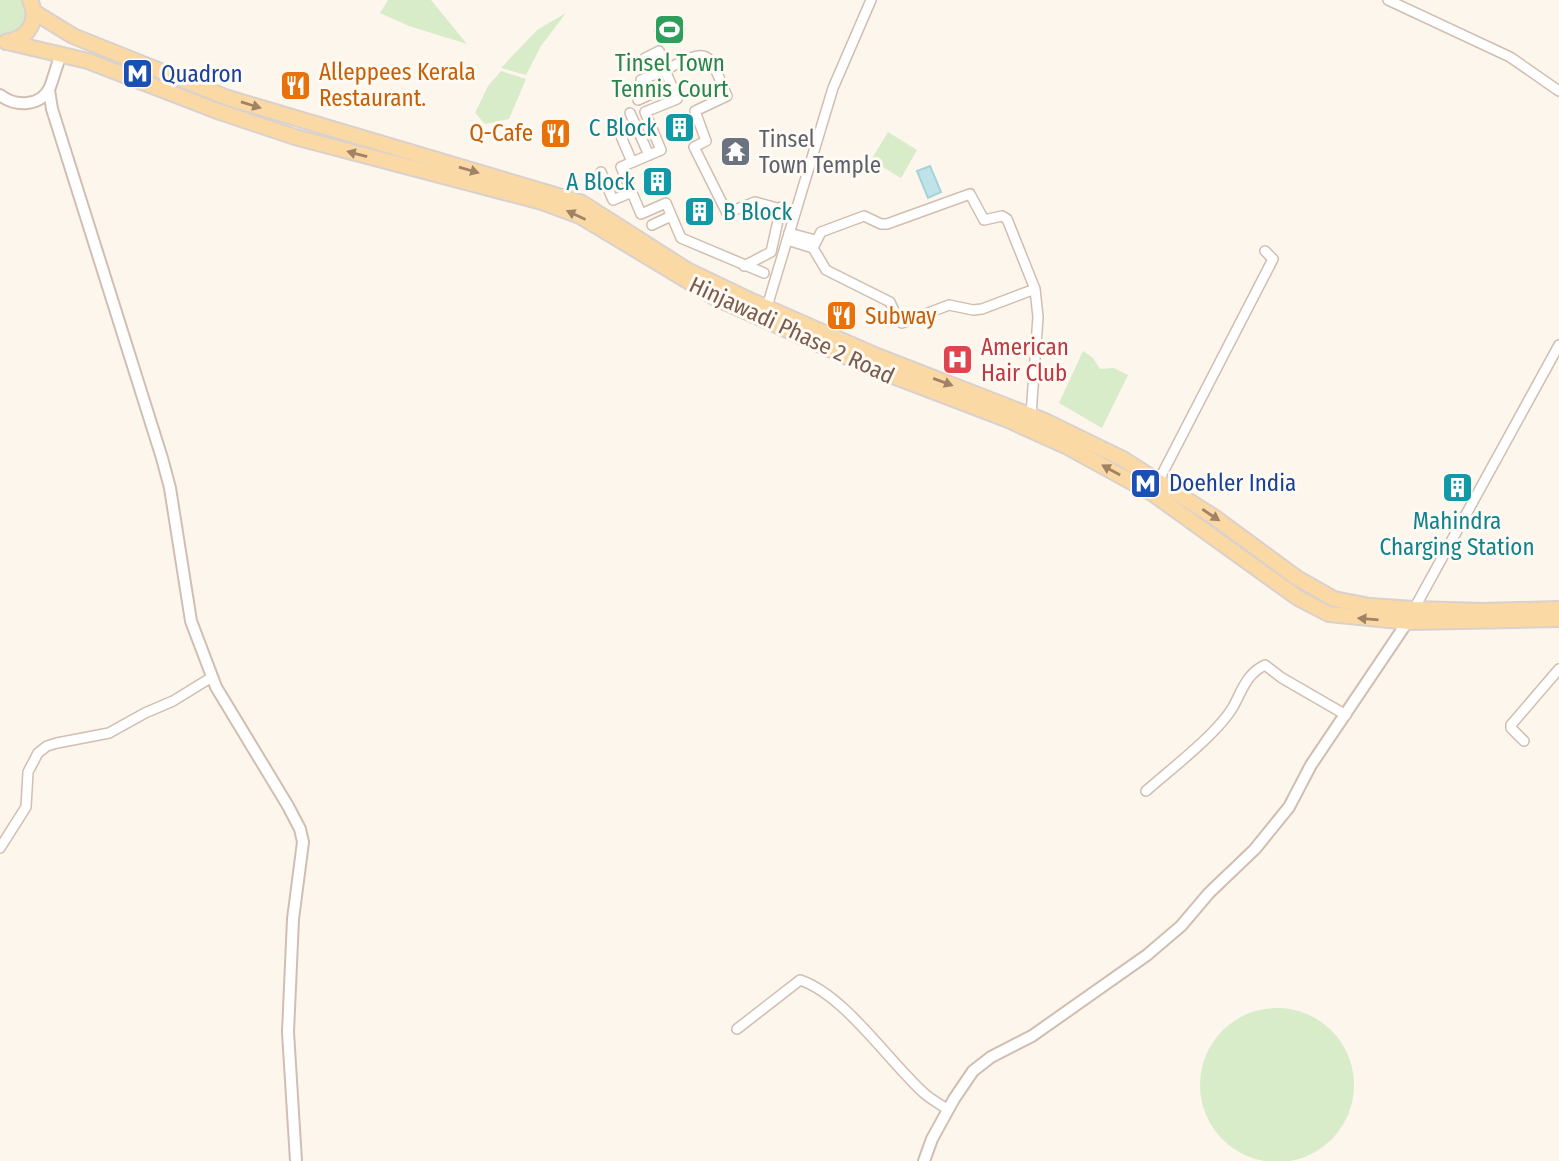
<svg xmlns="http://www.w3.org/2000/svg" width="1559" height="1161" viewBox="0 0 1559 1161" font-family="'Fira Sans Condensed',sans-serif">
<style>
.green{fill:#d8ecc9}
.water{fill:#bfe3e8;stroke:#a5d3da;stroke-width:2}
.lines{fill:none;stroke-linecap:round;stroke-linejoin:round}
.minor-casing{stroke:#d1beb0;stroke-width:12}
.tertiary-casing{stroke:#d1beb0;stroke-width:14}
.primary-casing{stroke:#dad1cd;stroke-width:18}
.minor{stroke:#fff;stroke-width:9}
.tertiary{stroke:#fff;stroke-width:10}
.primary{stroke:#fbd9a5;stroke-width:14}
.oneway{fill:#a18267}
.labels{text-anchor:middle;stroke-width:6;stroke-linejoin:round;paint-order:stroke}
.leisure-label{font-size:23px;fill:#27864d;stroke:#fffaf3}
.food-label{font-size:23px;fill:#c56008;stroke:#fffaf3;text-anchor:start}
.transit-label{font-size:23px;fill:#164399;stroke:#fffaf3;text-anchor:start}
.culture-label{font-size:23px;fill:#0d838f;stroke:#fffaf3;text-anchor:end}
.worship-label{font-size:23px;fill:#5b616d;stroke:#fffaf3;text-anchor:start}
.street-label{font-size:23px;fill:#7a5c4d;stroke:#fffaf3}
.health-label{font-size:23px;fill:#be3a42;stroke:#fffaf3;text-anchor:start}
</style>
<rect width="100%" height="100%" fill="#fdf6ec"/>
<!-- green -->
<g class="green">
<polygon points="0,0 24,0 28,13 23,29 7,36 0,35"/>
<polygon points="388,0 431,0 467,44 409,26 380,13"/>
<polygon points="566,13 541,46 526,75 501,68 537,30"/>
<polygon points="658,18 686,28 681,42 653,32"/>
<polygon points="501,71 526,79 509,119 485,124 475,113 488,86"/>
<polygon points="888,132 917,150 901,178 871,160"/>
<polygon points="1083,351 1093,358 1100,369 1114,368 1128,375 1102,428 1059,403"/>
<circle cx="1277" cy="1085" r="77"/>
</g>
<!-- water -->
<polygon class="water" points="930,166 941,192 928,198 917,171"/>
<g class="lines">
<defs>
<g id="minor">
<polyline points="1388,0 1510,57 1559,91"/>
<polyline points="645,58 659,51 667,69"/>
<polyline points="641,80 665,70"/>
<polyline points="638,100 671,85"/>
<polyline points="630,113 649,155"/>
<polyline points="617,127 632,162"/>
<polyline points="601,172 613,200 632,192"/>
<polyline points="652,225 671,216"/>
<polyline points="789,233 815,240"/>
<polyline points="787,240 813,248"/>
<polyline points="744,266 771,252 781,207"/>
<path d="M764,273L681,238L666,203L641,214L621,167L661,150L645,112L677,99L665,70C712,46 707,51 727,96L695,111L706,141L694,147L727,213L755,202L795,213"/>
<polyline points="766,310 833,88 871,0"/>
<polyline points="1031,415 1038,317 1035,289 982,309 973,310 949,305 902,323 897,318 890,302 826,270 813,248 821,232 864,216 881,224 887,224 970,194 984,220 1002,216 1007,219 1035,289"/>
<polyline points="1159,480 1273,259 1265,251"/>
<polyline points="1414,609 1559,345"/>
<polyline points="1524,741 1511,728 1511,725 1559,669"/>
<path d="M1146,791C1171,769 1217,734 1233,707C1242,691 1246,674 1265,665L1282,678L1346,715"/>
<polyline points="0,848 26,807 28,772 38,753 47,746 57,743 109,733 145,713 173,701 212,677"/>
<path d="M737,1029L800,980C845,995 889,1062 925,1094C932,1100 940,1104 948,1110"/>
</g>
<g id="tertiary">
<polyline points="49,90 52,109 162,458 170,488 191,621 216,687 288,806 300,829 303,842 293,919 288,1032 296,1161"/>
<path d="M0,95C15,107 41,107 50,87C54,76 57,65 61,54"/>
<polyline points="924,1161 932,1139 954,1099 973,1071 991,1057 1032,1036 1147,955 1181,926 1209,893 1255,849 1289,807 1311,765 1410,618"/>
</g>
<g id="primary">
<polyline points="34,12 73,36 228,98 582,203 687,270 754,302 877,356 1045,421 1123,459 1214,517 1297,578 1334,599 1370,606 1414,609 1483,611 1559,609"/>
<path d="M6,42C28,39 40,20 30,0"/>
<polyline points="7,42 88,61 220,112 295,137 542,202 580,216 716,298 872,368 1006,419 1068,447 1152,493 1298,598 1329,614 1409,622 1559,619"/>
</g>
</defs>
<!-- minor casing -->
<use href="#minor" class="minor-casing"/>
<!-- tertiary casing -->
<use href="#tertiary" class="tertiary-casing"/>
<!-- primary casing -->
<use href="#primary" class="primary-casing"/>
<!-- minor -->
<use href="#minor" class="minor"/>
<!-- tertiary -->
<use href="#tertiary" class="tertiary"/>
<!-- primary -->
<use href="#primary" class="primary"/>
</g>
<!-- one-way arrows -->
<defs><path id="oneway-solid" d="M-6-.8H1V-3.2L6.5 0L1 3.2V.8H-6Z" transform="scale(1.75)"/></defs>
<g class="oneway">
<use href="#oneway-solid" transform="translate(251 105) rotate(17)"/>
<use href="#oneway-solid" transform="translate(357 154) rotate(-165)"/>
<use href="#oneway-solid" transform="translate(469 170) rotate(16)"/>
<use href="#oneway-solid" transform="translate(576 215) rotate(-155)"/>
<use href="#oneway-solid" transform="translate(943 382) rotate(20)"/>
<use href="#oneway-solid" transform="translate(1111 470) rotate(-151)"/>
<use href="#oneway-solid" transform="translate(1211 515) rotate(34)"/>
<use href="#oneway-solid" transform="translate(1368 619) rotate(-175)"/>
</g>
<!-- icons -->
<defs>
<symbol id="stadium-square" viewBox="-11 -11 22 22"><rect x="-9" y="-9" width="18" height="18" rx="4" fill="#2e9e5b" stroke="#fffaf3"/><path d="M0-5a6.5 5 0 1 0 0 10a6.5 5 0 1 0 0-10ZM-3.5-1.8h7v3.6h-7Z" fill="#fff"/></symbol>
<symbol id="metro-square" viewBox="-11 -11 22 22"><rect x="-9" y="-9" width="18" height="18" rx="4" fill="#1a4fb4" stroke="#fffaf3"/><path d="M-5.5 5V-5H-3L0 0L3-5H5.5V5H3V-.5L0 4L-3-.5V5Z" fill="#fff"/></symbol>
<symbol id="restaurant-square" viewBox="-11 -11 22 22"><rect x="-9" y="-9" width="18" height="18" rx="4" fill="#e8710a" stroke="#fffaf3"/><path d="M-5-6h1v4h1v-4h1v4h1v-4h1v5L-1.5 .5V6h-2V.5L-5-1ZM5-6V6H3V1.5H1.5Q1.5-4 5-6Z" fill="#fff"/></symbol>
<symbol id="building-square" viewBox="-11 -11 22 22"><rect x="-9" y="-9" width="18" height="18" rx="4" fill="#0f9aa8" stroke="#fffaf3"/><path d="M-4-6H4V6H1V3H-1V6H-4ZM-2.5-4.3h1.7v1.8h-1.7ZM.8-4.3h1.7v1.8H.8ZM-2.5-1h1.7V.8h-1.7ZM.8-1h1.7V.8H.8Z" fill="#fff"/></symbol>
<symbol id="temple-square" viewBox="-11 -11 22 22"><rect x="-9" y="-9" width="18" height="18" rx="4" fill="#6b7280" stroke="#fffaf3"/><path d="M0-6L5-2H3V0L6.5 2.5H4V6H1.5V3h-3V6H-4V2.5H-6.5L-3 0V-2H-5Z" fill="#fff"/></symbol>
<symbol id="hospital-square" viewBox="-11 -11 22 22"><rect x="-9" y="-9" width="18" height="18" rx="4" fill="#e0444e" stroke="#fffaf3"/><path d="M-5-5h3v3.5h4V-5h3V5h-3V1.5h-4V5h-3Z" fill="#fff"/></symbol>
</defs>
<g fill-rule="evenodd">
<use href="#stadium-square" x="652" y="12" width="35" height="35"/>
<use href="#metro-square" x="120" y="56" width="35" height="35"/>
<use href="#restaurant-square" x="278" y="68" width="35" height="35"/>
<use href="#building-square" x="662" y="110" width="35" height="35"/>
<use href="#restaurant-square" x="538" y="116" width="35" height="35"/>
<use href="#temple-square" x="718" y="134" width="35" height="35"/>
<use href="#building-square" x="640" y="164" width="35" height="35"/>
<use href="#building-square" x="682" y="194" width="35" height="35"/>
<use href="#restaurant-square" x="824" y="298" width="35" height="35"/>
<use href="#hospital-square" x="940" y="342" width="35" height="35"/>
<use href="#metro-square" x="1128" y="466" width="35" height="35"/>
<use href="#building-square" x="1440" y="470" width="35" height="35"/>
</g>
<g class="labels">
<!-- leisure labels -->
<g class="leisure-label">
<text x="670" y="71">Tinsel Town<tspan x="670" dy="26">Tennis Court</tspan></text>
</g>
<!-- food labels -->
<g class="food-label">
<text x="319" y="80">Alleppees Kerala<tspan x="319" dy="26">Restaurant.</tspan></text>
<text x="533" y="141" text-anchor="end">Q-Cafe</text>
<text x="865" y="324">Subway</text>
</g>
<!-- transit labels -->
<g class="transit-label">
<text x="161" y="82">Quadron</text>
<text x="1169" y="491">Doehler India</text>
</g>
<!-- culture labels -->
<g class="culture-label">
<text x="657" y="136">C Block</text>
<text x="635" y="190">A Block</text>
<text x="723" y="220" text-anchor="start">B Block</text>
<text x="1457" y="529" text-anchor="middle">Mahindra<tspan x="1457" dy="26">Charging Station</tspan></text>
</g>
<!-- worship labels -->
<g class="worship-label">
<text x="759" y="147">Tinsel<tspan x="759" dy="26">Town Temple</tspan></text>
</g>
<!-- street labels -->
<g class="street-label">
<text transform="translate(792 330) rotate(25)" y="8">Hinjawadi Phase 2 Road</text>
</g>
<!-- health labels -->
<g class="health-label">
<text x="981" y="355">American<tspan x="981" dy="26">Hair Club</tspan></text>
</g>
</g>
</svg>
